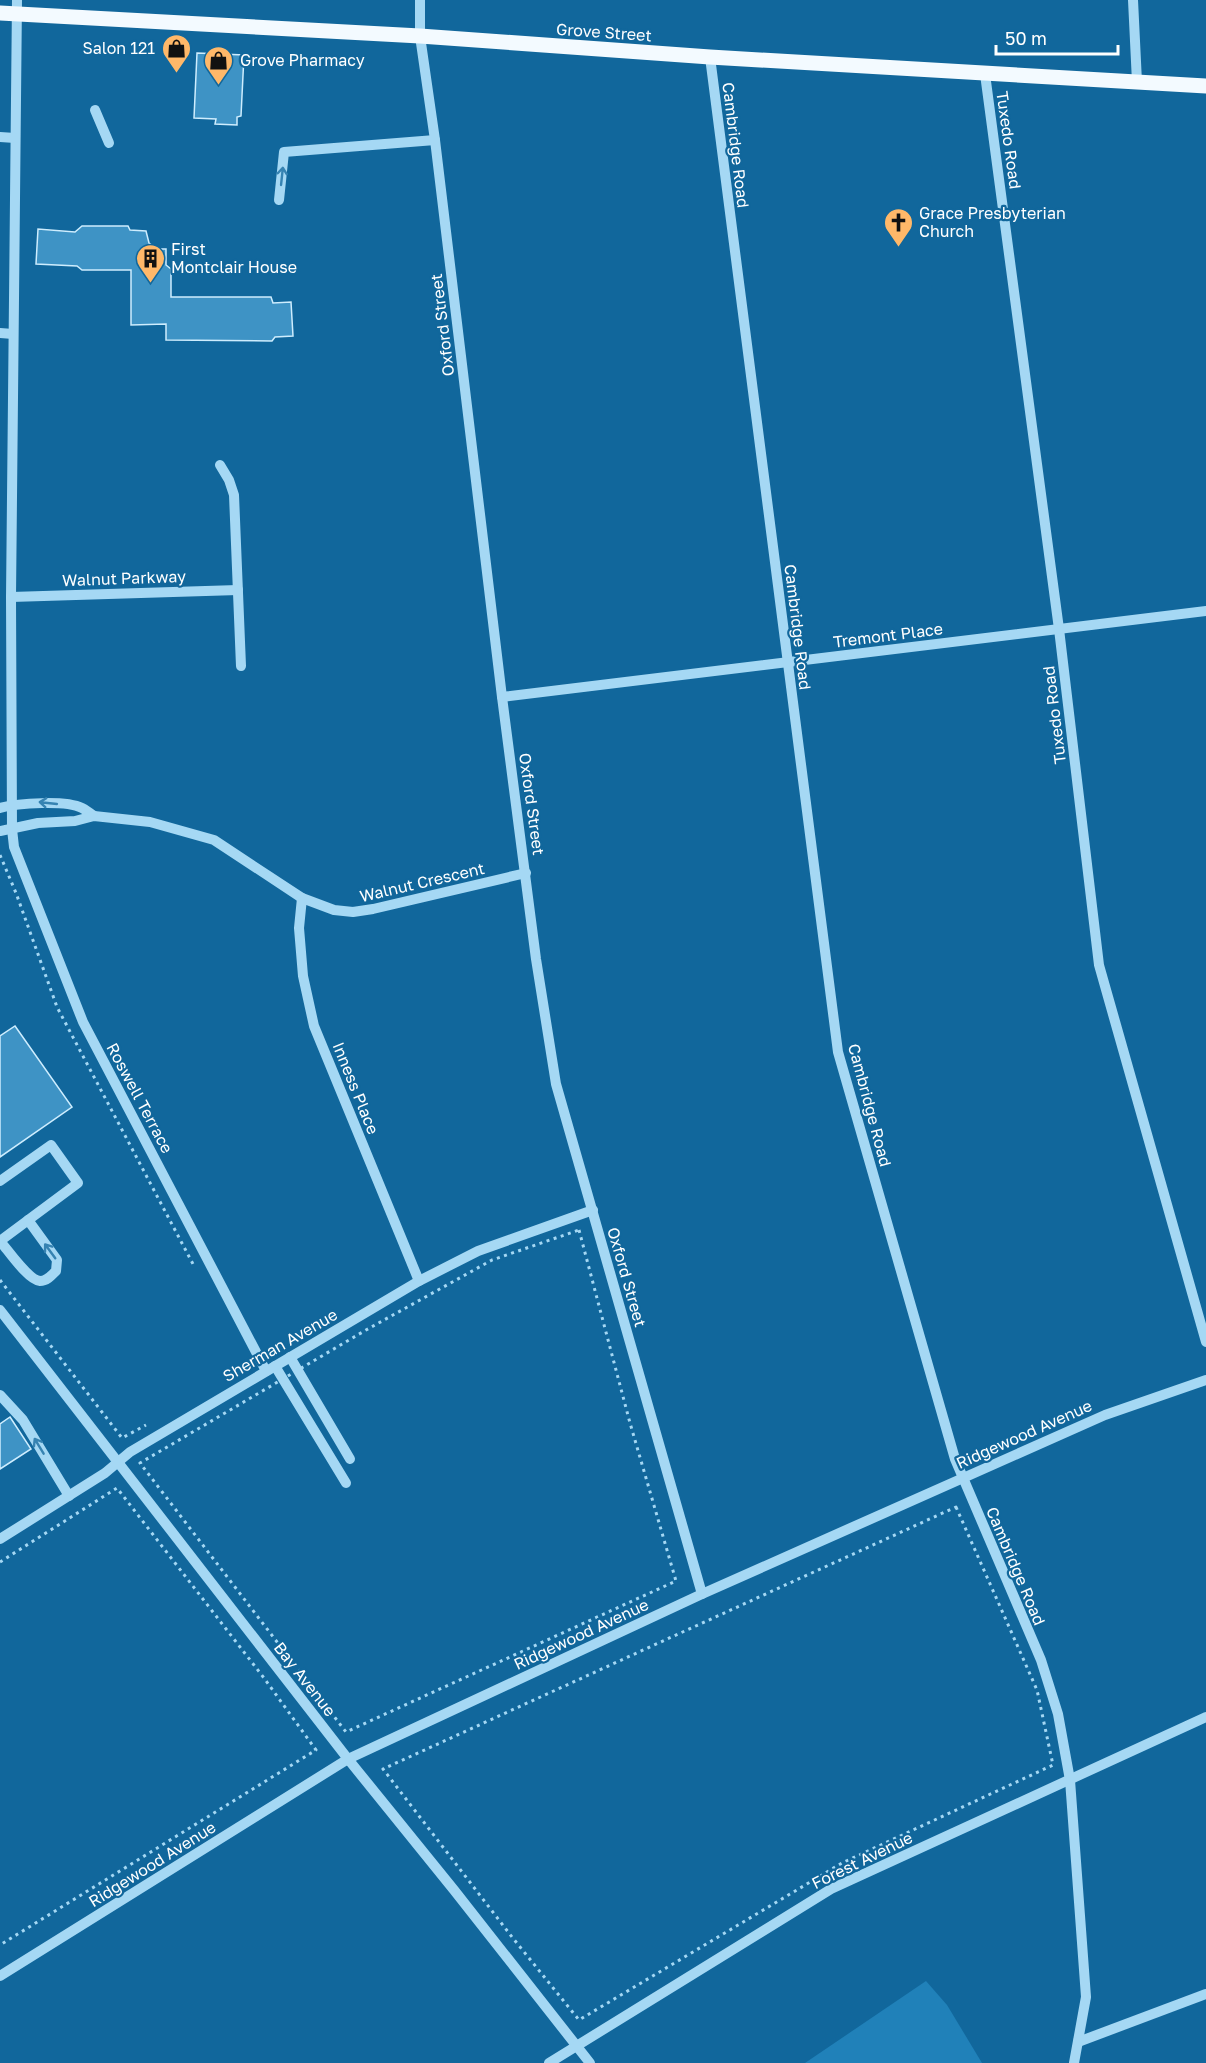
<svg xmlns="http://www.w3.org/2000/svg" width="1206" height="2063" viewBox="0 0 1206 2063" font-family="'Golos Text',sans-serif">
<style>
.green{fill:#2081b9}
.building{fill:#3e93c5;stroke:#ceedfe;stroke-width:1.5}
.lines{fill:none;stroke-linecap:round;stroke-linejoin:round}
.path{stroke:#a5d8f4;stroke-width:3;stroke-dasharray:3 4.5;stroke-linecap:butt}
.minor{stroke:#a5d8f4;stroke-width:10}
.major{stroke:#f3faff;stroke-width:15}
.oneway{stroke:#3683b2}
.labels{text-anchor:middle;stroke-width:4.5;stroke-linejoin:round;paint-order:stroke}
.street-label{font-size:16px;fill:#fff;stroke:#11679c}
.poi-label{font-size:16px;fill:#fff;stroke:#11679c;text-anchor:start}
</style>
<rect width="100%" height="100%" fill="#11679c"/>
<!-- green -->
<polygon class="green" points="926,1981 947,2005 982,2063 805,2063"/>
<!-- building -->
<g class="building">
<polygon points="197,53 244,55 241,116 237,117 237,125 215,124 216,119 194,118"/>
<polygon points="82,226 128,226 130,230 146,231 149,243 157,249 166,249 166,265 171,269 171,297 271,297 273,303 291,302 293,336 275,337 272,341 166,340 166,324 131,325 131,270 82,270 77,266 36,264 38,229 75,232"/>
<polygon points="15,1026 72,1107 0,1157 0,1036"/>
<polygon points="10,1417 31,1449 0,1469 0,1424"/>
</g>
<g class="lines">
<!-- path -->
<g class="path">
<polyline points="0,855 16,893 57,1007 193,1264"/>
<polygon points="579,1230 630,1423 676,1581 346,1732 140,1463 366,1330 492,1260"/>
<polyline points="0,1280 122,1438 146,1425"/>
<polygon points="956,1507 1037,1690 1053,1765 842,1863 579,2020 512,1937 383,1769"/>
<polyline points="0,1562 117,1488 264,1678 316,1750 0,1945"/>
</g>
<!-- minor -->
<g class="minor">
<polyline points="17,0 11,597 12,829 14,847 83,1022 266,1371"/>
<polyline points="420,0 420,36 435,140 502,697 536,959 556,1084 702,1594"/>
<polyline points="1133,0 1137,82"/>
<polyline points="710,57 838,1052 955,1459 1041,1660 1058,1714 1070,1780 1086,1997 1074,2063"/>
<polyline points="985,74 1059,629 1099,965 1206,1342"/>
<polyline points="95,110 109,143"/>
<polyline points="0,137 15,138"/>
<polyline points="279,200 284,152 435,140"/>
<polyline points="0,333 13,334"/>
<polyline points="220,465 229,480 234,495 241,666"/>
<polyline points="11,597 238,590"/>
<polyline points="502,697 1206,611"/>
<path d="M0,808C18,803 66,800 82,808C86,810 90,813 94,816"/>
<polyline points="0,831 38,823 75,821 94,816 150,822 214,840 302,898 334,910 353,912 373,909 526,873"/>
<polyline points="302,898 299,928 303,976 314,1026 419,1281"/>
<polyline points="0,1181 51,1145 78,1183 0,1241"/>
<path d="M0,1241C8,1250 28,1280 40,1281C47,1281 52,1275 56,1271L57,1260L28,1220"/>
<polyline points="0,1310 348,1759 454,1890 590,2063"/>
<polyline points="290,1357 350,1459"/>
<polyline points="275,1366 346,1483"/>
<polyline points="0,1395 23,1420 69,1496"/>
<polyline points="0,1539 105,1473 130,1452 419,1281 478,1251 593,1210"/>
<polyline points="0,1976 348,1759 702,1594 1105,1415 1206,1380"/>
<polyline points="1078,2042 1206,1994"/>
<polyline points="549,2063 831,1889 1206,1717"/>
</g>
<!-- major -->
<polyline class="major" points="0,13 420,36 710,57 1206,86"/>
</g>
<!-- one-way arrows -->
<defs><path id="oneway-shaft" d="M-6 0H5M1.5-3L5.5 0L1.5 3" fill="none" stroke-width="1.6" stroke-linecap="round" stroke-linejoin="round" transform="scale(1.5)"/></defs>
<g class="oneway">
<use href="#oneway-shaft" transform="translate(282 176) rotate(-84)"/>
<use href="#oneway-shaft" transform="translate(48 803) rotate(-174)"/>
<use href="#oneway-shaft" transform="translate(50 1251) rotate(-126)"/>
<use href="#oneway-shaft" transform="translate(39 1446) rotate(-121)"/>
</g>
<!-- icons -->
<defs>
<symbol id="shop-pin" viewBox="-11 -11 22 30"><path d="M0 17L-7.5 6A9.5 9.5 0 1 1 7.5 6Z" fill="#ffb869" stroke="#11679c"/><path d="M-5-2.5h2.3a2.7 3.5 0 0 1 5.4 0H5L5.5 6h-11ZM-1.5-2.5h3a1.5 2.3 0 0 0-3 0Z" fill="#111"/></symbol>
<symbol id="church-pin" viewBox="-11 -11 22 30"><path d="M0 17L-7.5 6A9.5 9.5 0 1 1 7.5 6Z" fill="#ffb869" stroke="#11679c"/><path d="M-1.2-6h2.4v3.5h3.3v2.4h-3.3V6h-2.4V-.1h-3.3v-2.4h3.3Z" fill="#111"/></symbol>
<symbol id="building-pin" viewBox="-11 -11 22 30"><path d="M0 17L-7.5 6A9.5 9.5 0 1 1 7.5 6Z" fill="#ffb869" stroke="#11679c"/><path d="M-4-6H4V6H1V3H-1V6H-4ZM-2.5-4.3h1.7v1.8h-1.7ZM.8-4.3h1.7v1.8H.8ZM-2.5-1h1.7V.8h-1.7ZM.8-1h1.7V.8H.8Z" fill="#111"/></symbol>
</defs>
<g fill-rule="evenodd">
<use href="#shop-pin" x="160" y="32" width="33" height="45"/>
<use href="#shop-pin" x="202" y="44" width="33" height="45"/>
<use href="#church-pin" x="882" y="206" width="33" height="45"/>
<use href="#building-pin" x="134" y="242" width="33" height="45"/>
</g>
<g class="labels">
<!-- street labels -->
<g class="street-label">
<text transform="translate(604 32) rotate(4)" y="6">Grove Street</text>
<text transform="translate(1009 140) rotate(82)" y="6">Tuxedo Road</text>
<text transform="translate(736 145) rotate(83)" y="6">Cambridge Road</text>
<text transform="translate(442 325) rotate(-97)" y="6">Oxford Street</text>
<text transform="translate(124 578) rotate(-2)" y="6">Walnut Parkway</text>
<text transform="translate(798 627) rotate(83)" y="6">Cambridge Road</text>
<text transform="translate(888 635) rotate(-7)" y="6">Tremont Place</text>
<text transform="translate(1054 715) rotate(-97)" y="6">Tuxedo Road</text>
<text transform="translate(532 804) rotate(82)" y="6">Oxford Street</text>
<text transform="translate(422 882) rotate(-13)" y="6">Walnut Crescent</text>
<text transform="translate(356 1088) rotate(68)" y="6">Inness Place</text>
<text transform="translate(140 1098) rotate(62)" y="6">Roswell Terrace</text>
<text transform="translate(870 1105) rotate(75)" y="6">Cambridge Road</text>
<text transform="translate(627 1277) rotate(74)" y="6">Oxford Street</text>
<text transform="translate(280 1345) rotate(-30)" y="6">Sherman Avenue</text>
<text transform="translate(1024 1434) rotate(-24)" y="6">Ridgewood Avenue</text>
<text transform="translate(1016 1566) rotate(67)" y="6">Cambridge Road</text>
<text transform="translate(581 1634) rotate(-25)" y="6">Ridgewood Avenue</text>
<text transform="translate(305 1679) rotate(52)" y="6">Bay Avenue</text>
<text transform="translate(862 1860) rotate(-26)" y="6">Forest Avenue</text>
<text transform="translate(152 1864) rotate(-32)" y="6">Ridgewood Avenue</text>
</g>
<!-- poi labels -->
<g class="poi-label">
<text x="155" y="54" text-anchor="end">Salon 121</text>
<text x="240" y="66">Grove Pharmacy</text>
<text x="919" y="219">Grace Presbyterian<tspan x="919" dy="18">Church</tspan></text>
<text x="171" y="255">First<tspan x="171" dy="18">Montclair House</tspan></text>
</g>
</g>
<!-- scale -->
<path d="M996 45v9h122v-9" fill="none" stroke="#ffffff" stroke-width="3"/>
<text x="1005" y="45" font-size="18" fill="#ffffff" stroke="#11679c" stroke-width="4.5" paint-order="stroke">50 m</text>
</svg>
